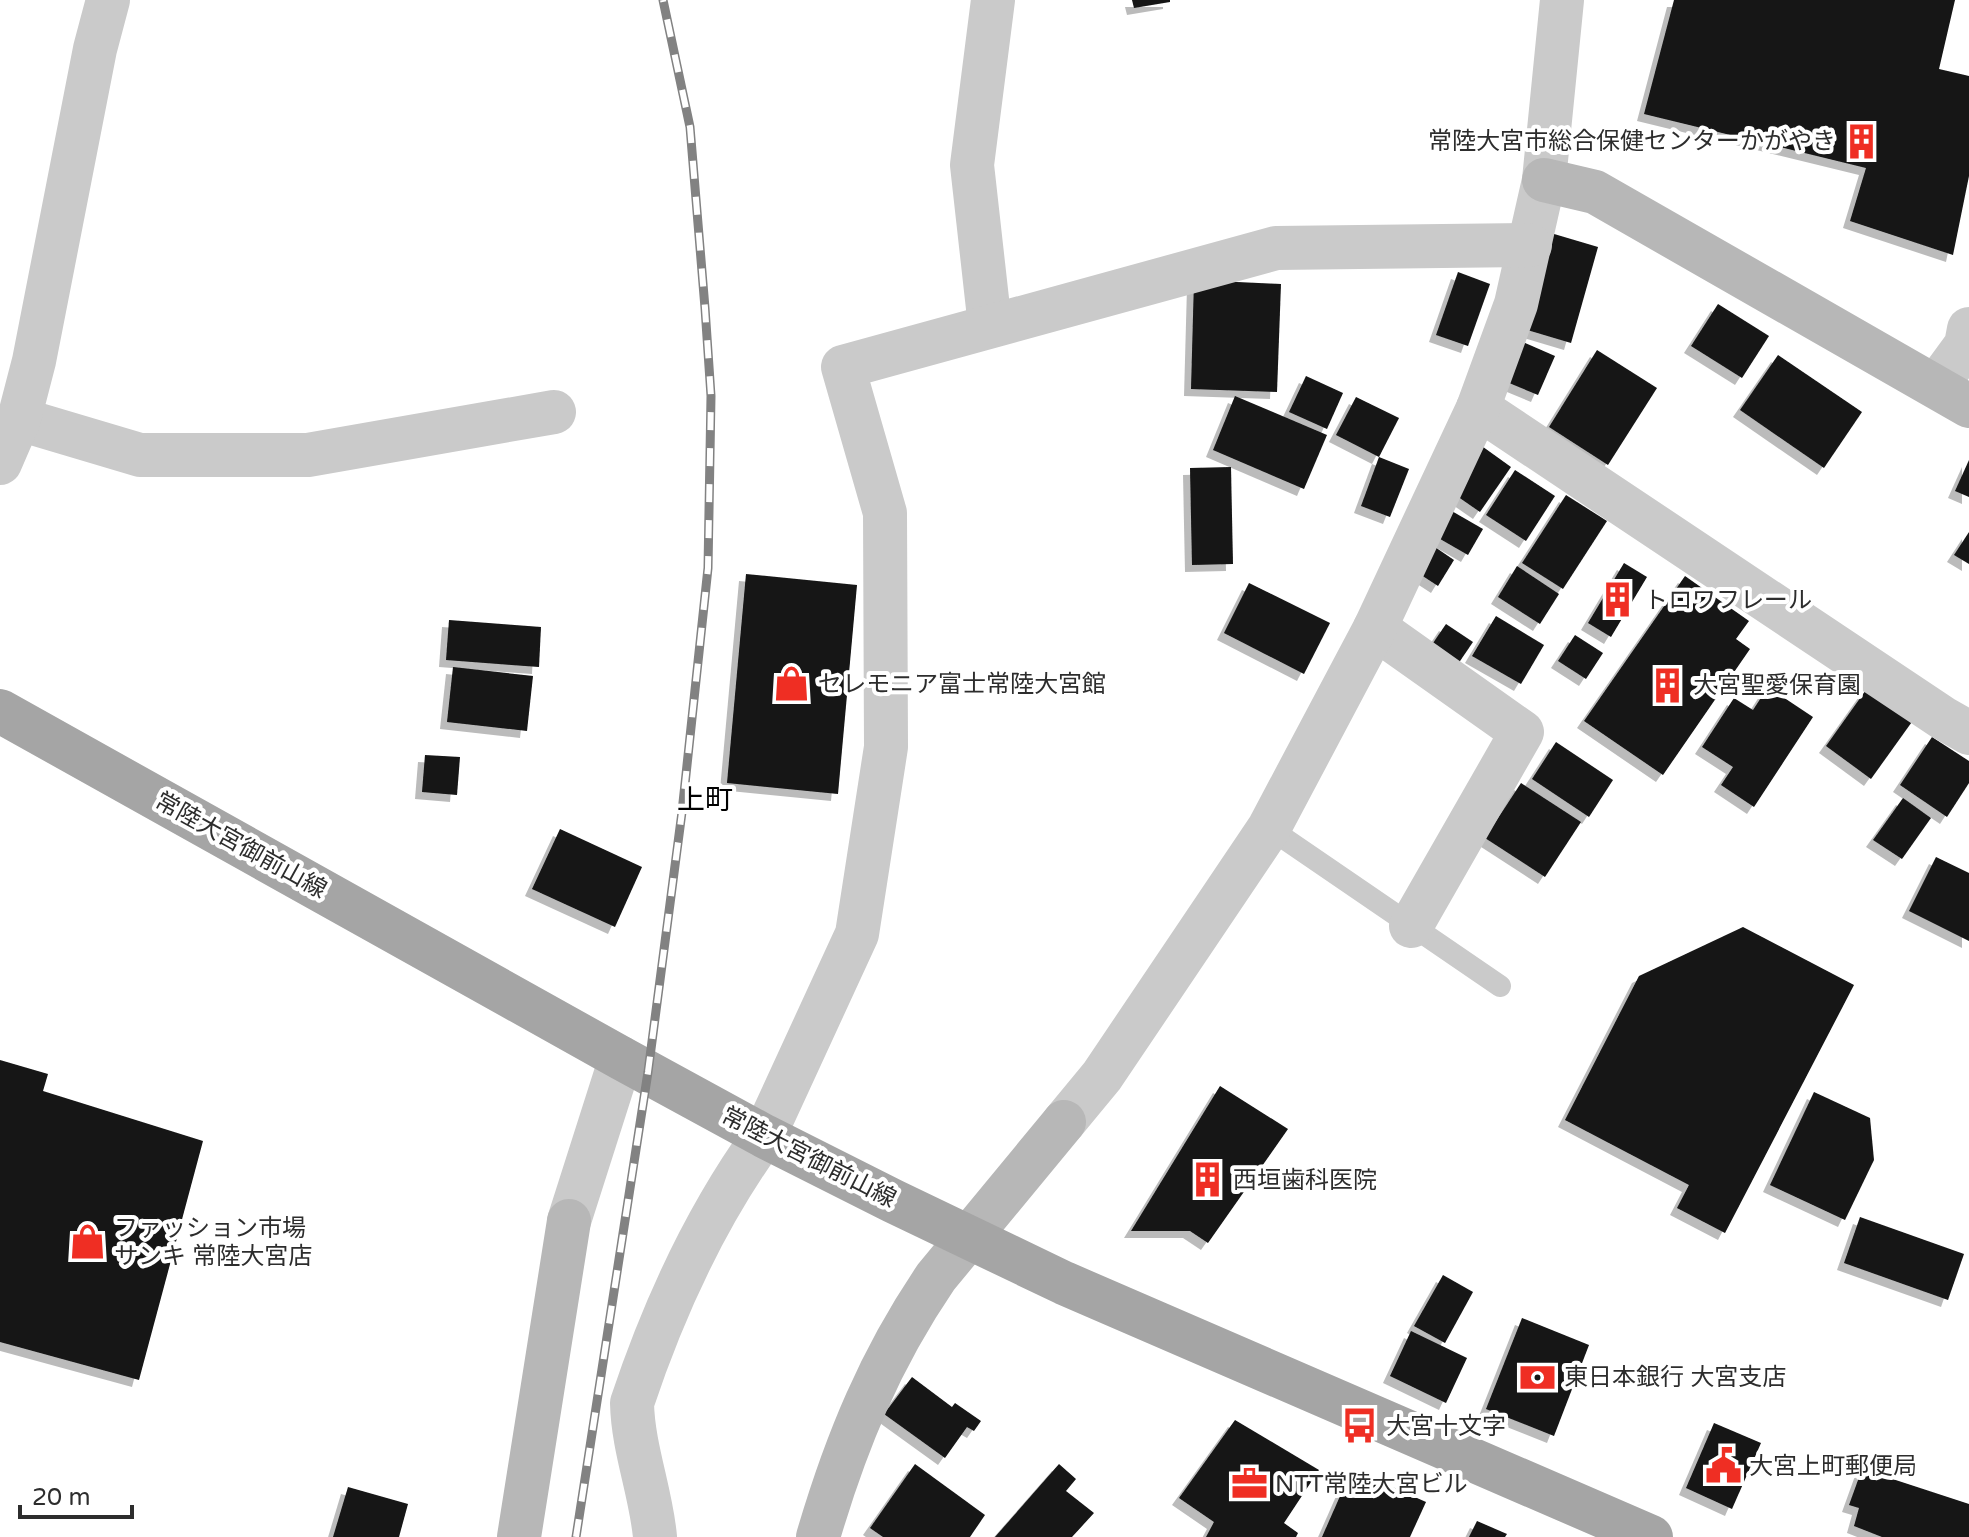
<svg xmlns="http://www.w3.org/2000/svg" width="1969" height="1537" viewBox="0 0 1969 1537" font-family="'Varela Round','Noto Sans JP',sans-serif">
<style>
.building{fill:#141414;filter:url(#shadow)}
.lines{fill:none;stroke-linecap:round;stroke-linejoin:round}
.lane{stroke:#cacaca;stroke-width:22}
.street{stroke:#cacaca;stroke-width:44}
.secondary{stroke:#b7b7b7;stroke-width:44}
.primary{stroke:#a5a5a5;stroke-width:44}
.rail-casing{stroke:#828282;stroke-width:9}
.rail{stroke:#fff;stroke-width:6;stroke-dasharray:18;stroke-linecap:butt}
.labels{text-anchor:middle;stroke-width:8;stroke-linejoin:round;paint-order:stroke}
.poi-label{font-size:24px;fill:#2d2d2d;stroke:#fff;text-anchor:start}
.street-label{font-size:24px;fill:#2d2d2d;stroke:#fff}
.quarter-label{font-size:28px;fill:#000;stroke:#fff}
</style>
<defs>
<filter id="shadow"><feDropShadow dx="-7" dy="7" stdDeviation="0" flood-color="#0004"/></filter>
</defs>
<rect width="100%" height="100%" fill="#fff"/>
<!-- building -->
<g class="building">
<polygon points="1132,0 1170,0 1170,2 1134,8"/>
<polygon points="1674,0 1955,0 1939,69 1969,76 1969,176 1953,255 1850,221 1866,168 1644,114"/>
<polygon points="1544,231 1598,247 1571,343 1517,327"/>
<polygon points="1458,272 1490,284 1468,346 1436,335"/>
<polygon points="1194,280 1281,284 1277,392 1191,389"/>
<polygon points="1718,304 1769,336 1742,378 1691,346"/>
<polygon points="1514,338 1555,356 1538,395 1497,378"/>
<polygon points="1597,350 1657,388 1608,465 1549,427"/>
<polygon points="1778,355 1862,412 1824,468 1740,410"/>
<polygon points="1306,376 1343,393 1327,429 1289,412"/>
<polygon points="1235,396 1327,435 1304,489 1213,450"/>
<polygon points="1356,397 1399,418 1379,457 1336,435"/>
<polygon points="1472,439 1511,467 1480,512 1454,494"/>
<polygon points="1379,457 1409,469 1390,517 1361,506"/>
<polygon points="1969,460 1969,497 1955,491"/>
<polygon points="1231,467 1233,564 1192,565 1190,468"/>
<polygon points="1515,470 1555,496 1526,541 1486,515"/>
<polygon points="1566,495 1607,521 1563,589 1522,563"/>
<polygon points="1443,506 1483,529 1468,555 1428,532"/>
<polygon points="1969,532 1969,564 1954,555"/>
<polygon points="1426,541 1454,560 1438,586 1409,567"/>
<polygon points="1624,563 1647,577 1611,637 1588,623"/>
<polygon points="1517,566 1559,594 1540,624 1498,597"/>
<polygon points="746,574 857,585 838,794 727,783"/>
<polygon points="1685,576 1749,621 1736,639 1750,649 1663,775 1584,721"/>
<polygon points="1249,583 1330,623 1304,674 1224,633"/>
<polygon points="1496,616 1544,645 1521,684 1472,656"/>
<polygon points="449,620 541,627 539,667 446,660"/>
<polygon points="1446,624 1473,642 1458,664 1431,646"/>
<polygon points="1575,635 1603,653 1586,679 1558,661"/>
<polygon points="453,667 533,676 527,731 447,722"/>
<polygon points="1768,687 1813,717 1754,807 1721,785 1733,767 1702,747 1734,698 1753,710"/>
<polygon points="1868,687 1914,719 1871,779 1826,746"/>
<polygon points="1932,737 1969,761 1969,783 1947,817 1900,785"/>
<polygon points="1556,742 1613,780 1589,817 1532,779"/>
<polygon points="425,755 460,757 457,795 422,792"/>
<polygon points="1521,783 1581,822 1545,877 1485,838"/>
<polygon points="1903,798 1931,818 1902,859 1873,840"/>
<polygon points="560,829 642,867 615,927 532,889"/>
<polygon points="1936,857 1969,873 1969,941 1909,911"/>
<polygon points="1743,927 1854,985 1725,1233 1677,1208 1689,1185 1565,1120 1639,976"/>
<polygon points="0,1060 48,1074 43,1091 203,1141 139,1380 0,1342"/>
<polygon points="1220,1086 1288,1129 1208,1243 1190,1231 1131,1231"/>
<polygon points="1814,1092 1870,1118 1874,1160 1845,1220 1770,1185"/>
<polygon points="1860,1217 1964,1254 1948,1300 1844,1263"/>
<polygon points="1443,1275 1473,1292 1445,1343 1414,1326"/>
<polygon points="1522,1318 1589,1345 1554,1436 1486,1409"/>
<polygon points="1411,1331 1467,1358 1446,1403 1390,1376"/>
<polygon points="912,1377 952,1407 955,1403 981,1421 974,1431 967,1427 945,1458 884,1414"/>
<polygon points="1235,1420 1319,1470 1284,1523 1298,1533 1296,1537 1206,1537 1214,1522 1179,1498"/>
<polygon points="1714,1423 1761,1443 1732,1509 1686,1488"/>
<polygon points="915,1464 985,1515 970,1537 883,1537 870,1528"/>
<polygon points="1059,1464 1076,1479 1066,1491 1094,1513 1072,1537 995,1537"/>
<polygon points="1352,1469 1426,1502 1410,1537 1322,1537"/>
<polygon points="1862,1469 1969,1504 1969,1537 1882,1537 1854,1526 1859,1508 1849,1505"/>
<polygon points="348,1487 408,1504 399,1537 333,1537"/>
<polygon points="1477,1521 1507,1534 1505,1537 1469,1537"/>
</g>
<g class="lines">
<!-- lane -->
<polyline class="lane" points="1269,828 1500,986"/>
<!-- street -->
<g class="street">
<polyline points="990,326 972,165 993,0"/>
<polyline points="1936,386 1966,345 1969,329"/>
<polyline points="1478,408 1943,718 1969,733"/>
<polyline points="19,419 140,455 308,455 554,412"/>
<polyline points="0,463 19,419 34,361 95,49 108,0"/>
<polyline points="1375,628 1522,732 1411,926"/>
<polyline points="1064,1122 1102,1076 1269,828 1375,628 1478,408 1516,304 1544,180 1562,0"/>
<polyline points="569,1221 621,1058"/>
<path d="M655,1537C651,1492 633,1449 632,1403C663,1310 706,1216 764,1136L857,934L886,747L885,513L843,367L1276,248L1530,245"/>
</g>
<!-- secondary -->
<g class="secondary">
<polyline points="1544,180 1595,192 1969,406"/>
<polyline points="519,1537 569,1221"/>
<path d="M818,1537C846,1442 880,1359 936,1277L1064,1122"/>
</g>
<!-- primary -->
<polyline class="primary" points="0,711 621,1058 764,1136 893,1201 1064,1283 1651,1537"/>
<defs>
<polyline id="rail" points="576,1537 648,1072 682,812 708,568 711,396 705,308 690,127 663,0"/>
</defs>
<!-- rail casing -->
<use href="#rail" class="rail-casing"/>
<!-- rail -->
<use href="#rail" class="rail"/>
</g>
<!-- icons -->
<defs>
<symbol id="building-bare" viewBox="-9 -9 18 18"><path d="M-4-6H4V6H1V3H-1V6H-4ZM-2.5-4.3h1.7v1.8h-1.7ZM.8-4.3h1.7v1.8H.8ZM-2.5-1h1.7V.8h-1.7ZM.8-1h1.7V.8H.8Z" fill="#ef2e23" stroke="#fff" stroke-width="2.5" paint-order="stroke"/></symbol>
<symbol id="shop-bare" viewBox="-9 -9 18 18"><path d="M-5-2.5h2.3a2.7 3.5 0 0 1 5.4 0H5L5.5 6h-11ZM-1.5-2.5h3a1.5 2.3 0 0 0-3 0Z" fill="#ef2e23" stroke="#fff" stroke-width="2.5" paint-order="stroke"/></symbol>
<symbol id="bank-bare" viewBox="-9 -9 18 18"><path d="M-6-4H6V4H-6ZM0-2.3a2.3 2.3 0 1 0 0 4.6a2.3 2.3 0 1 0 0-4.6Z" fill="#ef2e23" stroke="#fff" stroke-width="2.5" paint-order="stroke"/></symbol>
<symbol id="bus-bare" viewBox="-9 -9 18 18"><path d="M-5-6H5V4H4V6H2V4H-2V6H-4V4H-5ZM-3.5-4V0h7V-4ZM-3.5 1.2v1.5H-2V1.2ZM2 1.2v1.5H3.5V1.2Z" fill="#ef2e23" stroke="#fff" stroke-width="2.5" paint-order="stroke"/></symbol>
<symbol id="civic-bare" viewBox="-9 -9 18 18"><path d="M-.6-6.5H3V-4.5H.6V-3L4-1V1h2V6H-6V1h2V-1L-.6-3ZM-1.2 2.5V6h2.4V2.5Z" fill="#ef2e23" stroke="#fff" stroke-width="2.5" paint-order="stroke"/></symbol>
<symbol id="office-bare" viewBox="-9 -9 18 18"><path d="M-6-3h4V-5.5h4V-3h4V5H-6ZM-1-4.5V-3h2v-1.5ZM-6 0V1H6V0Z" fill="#ef2e23" stroke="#fff" stroke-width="2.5" paint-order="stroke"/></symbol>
</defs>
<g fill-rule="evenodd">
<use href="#building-bare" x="1836" y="116" width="51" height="51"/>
<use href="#building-bare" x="1592" y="574" width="51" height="51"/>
<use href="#shop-bare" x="766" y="658" width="51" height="51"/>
<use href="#building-bare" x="1642" y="660" width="51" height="51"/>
<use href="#building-bare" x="1182" y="1154" width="51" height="51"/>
<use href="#shop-bare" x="62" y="1216" width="51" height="51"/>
<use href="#bank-bare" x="1512" y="1352" width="51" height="51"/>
<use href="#bus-bare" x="1334" y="1400" width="51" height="51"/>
<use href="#civic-bare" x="1698" y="1440" width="51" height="51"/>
<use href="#office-bare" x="1224" y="1458" width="51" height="51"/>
</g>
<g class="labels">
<!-- poi labels -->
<g class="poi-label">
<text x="1836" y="149" text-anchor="end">常陸大宮市総合保健センターかがやき</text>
<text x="1644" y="608">トロワフレール</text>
<text x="818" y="692">セレモニア富士常陸大宮館</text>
<text x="1693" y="693">大宮聖愛保育園</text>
<text x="1233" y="1188">西垣歯科医院</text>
<text x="114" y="1236">ファッション市場<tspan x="114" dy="28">サンキ 常陸大宮店</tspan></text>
<text x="1564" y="1385">東日本銀行 大宮支店</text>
<text x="1386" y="1434">大宮十文字</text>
<text x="1749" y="1474">大宮上町郵便局</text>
<text x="1275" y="1492">NTT常陸大宮ビル</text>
</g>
<!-- street labels -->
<g class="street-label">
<text transform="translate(241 845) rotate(29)" y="8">常陸大宮御前山線</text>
<text transform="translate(809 1157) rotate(27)" y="8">常陸大宮御前山線</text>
</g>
<!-- quarter labels -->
<g class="quarter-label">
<text x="705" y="809">上町</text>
</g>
</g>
<!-- scale -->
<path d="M20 1505v12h112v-12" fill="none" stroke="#2d2d2d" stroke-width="4"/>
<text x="32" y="1505" font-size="24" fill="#2d2d2d" stroke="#ffffff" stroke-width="6" paint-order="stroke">20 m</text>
</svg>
